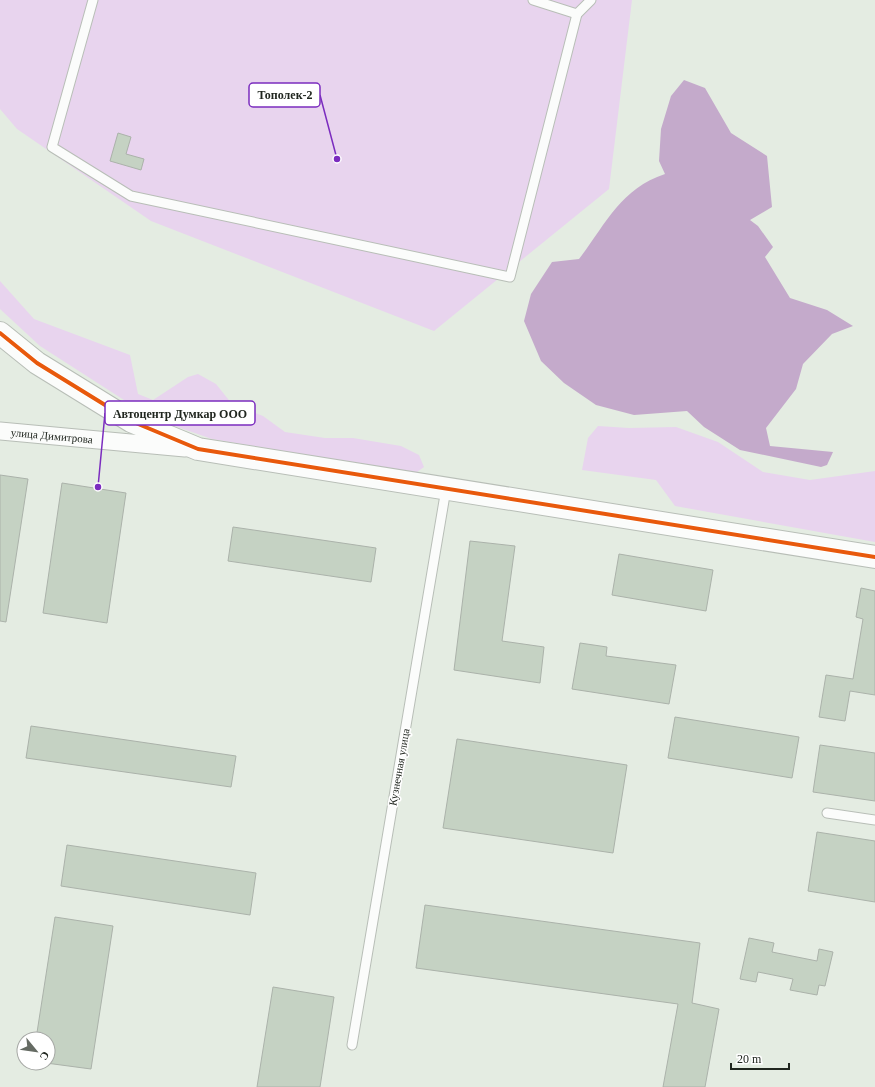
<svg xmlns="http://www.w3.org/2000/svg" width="875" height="1087" viewBox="0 0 875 1087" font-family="Georgia,serif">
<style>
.green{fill:#e8d4ee}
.water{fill:#c4aacb}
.building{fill:#c5d2c3;stroke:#abb2aa}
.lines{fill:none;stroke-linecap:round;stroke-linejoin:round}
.lane-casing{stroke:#b8beb7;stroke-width:11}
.street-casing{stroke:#b8beb7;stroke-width:19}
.secondary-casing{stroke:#b8beb7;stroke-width:24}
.lane{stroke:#fbfcfb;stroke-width:9}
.street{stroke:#fbfcfb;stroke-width:17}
.secondary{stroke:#fbfcfb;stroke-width:22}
.cycleway-casing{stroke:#fff;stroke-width:6}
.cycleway{stroke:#e8590c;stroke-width:4}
.labels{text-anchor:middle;stroke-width:3.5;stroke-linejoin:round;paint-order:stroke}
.street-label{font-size:11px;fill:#20261f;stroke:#fff}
.leader{fill:none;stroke:#7b2cbf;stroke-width:1.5}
.callout-dot{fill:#7b2cbf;stroke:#fff;stroke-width:1.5}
.callout{fill:#fff;stroke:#7b2cbf;stroke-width:1.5}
.callout-label{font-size:12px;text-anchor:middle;font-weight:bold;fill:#20261f}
</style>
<rect width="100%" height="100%" fill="#e4ece2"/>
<!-- green -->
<g class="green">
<polygon points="0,0 632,0 609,189 434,331 151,221 17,129 0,109"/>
<polygon points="0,281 34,319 130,355 138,394 153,400 188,377 198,374 216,384 232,404 263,416 285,432 325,438 353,438 401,446 419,455 424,467 410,477 319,457 212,439 152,418 40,346 0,309"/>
<polygon points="598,426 629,428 676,427 718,442 763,472 810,480 875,471 875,542 675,506 656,480 582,470 588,438"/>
</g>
<!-- water -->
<path class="water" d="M684,80L705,88L731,133L767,156L772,207L750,220L758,226L773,247L765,257L790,298L827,310L853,326L832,334L803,364L796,389L766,428L770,446L833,452L827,465L821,467L740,450L704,427L687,411L634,415L596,405L564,383L541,361L524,321L531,294L552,262L579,259C606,224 620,189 665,174L659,161L661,129L671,96Z"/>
<!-- building -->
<g class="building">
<polygon points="118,133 131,137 126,154 144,159 141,170 110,161"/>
<polygon points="0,475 28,479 6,622 0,621"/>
<polygon points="62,483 126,493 107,623 43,613"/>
<polygon points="233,527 376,548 371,582 228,561"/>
<polygon points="470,541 515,546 502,641 544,647 540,683 454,670"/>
<polygon points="619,554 713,570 706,611 612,595"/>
<polygon points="861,588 875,591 875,695 850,691 845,721 819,717 826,675 853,679 863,619 856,617"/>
<polygon points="580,643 607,647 606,656 676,665 669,704 572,689"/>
<polygon points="675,717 799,737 792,778 668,758"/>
<polygon points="31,726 236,756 231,787 26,758"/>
<polygon points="457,739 627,765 613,853 443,828"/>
<polygon points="820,745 875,753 875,801 813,792"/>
<polygon points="817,832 875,841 875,902 808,891"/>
<polygon points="67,845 256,873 250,915 61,886"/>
<polygon points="425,905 700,943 692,1003 719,1009 705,1087 663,1087 678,1004 416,968"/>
<polygon points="55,917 113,926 91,1069 46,1063 48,1063 48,1039 36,1039"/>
<polygon points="749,938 774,943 772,952 817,961 819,949 833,952 825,986 819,985 817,995 790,990 793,979 758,972 756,982 740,979"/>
<polygon points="273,987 334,997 320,1087 257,1087"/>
</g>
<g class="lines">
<defs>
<g id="lane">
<polyline points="93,0 52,147 131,196 510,277 577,14"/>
<polyline points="533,0 577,14 591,0"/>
<polyline points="827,813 875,820"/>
<polyline points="352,1045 446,489"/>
</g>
<g id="street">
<path id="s1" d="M0,431L185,448"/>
</g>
<polyline id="secondary" points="0,333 37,363 131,421 198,449 875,557"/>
</defs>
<!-- lane casing -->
<use href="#lane" class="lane-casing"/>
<!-- street casing -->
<use href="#street" class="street-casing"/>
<!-- secondary casing -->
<use href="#secondary" class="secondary-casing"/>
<!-- lane -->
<use href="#lane" class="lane"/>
<!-- street -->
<use href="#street" class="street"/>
<!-- secondary -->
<use href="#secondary" class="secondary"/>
<defs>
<polyline id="cycleway" points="0,333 37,363 131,421 198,449 875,557"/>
</defs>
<!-- cycleway casing -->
<use href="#cycleway" class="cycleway-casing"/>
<!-- cycleway -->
<use href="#cycleway" class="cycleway"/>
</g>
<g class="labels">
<!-- street labels -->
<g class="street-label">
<text dy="4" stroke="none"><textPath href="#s1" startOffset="52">улица Димитрова</textPath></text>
<text transform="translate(399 767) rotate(-80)" y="4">Кузнечная улица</text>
</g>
</g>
<!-- callouts -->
<path class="leader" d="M337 159L320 95M98 487L105 413"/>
<g class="callout-dot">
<circle cx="337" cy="159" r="4"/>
<circle cx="98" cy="487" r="4"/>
</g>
<g class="callout">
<rect x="249" y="83" width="71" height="24" rx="4"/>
<rect x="105" y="401" width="150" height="24" rx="4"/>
</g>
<g class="callout-label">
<text x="285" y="99">Тополек-2</text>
<text x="180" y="418">Автоцентр Думкар ООО</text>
</g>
<!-- north arrow -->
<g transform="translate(36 1051) rotate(119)"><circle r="19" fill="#ffffff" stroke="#a6a8a5"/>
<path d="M0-3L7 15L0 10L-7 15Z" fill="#656b63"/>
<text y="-6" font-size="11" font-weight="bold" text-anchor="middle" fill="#20261f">С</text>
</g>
<!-- scale -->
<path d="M731 1063v6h58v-6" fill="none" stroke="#20261f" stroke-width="2"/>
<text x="737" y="1063" font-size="12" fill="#20261f" stroke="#ffffff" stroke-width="3" paint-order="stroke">20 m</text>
</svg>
